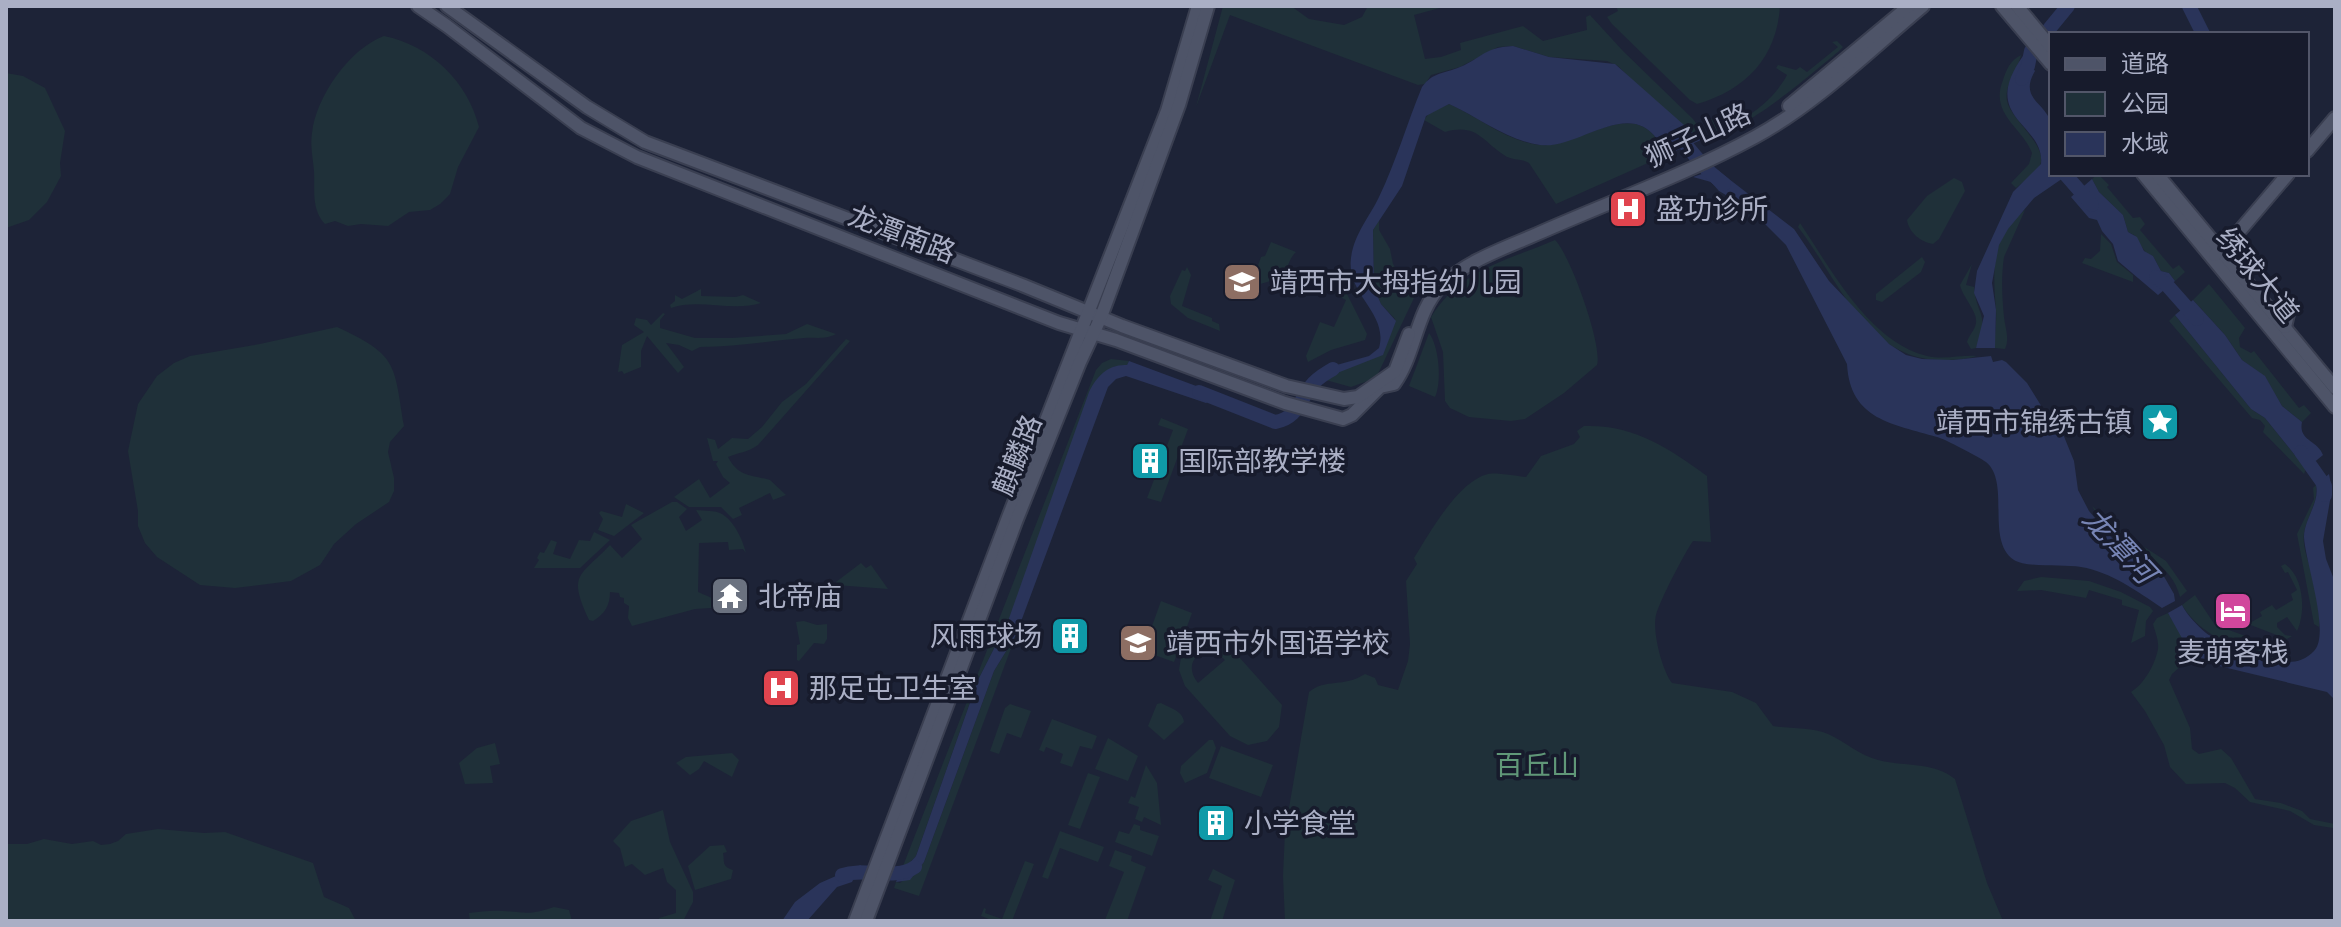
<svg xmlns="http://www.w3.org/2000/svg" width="2341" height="927" viewBox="0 0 2341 927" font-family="'Fira Sans','Noto Sans SC',sans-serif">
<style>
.green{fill:#1f3039;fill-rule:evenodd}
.water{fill:#2a345a}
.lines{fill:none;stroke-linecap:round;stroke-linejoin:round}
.river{stroke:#2a345a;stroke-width:14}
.major-casing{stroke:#3a3f51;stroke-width:16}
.major{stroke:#4e5468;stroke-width:12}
.labels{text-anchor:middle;stroke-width:7;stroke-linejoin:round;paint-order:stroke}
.street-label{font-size:28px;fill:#aaafc5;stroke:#171b2c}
.poi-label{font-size:28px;fill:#aaafc5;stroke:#171b2c;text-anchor:start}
.park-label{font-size:28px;fill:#609778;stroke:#171b2c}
.water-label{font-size:30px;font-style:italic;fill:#7785b5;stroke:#171b2c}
</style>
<rect width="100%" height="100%" fill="#1d2337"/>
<!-- green -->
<g class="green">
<polygon points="1223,6 1291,6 1309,19 1344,25 1362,17 1368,6 1447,6 1414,15 1425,59 1441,57 1461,50 1460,43 1523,26 1543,41 1587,30 1586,17 1590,15 1623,51 1693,119 1706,137 1701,140 1651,99 1618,66 1607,61 1549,57 1513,46 1498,47 1460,67 1431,75 1425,84 1418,85 1230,15 1196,107"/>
<path d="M1616,6H1780C1777,57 1746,90 1697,104L1690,100L1612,24L1607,17L1618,11Z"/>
<path d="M384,36C430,45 468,82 479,127L458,167L450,194L440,204L430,210L409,212L388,226L361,224L348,226L335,221L325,224C311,209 315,190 314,171C313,158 310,146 312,133C316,97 349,49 384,36Z"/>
<path d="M1837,41L1843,47L1838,52C1812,73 1747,131 1715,133L1709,121L1715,116L1721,126C1747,122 1775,98 1787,75L1776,68L1778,65L1796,70L1800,67L1807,72L1838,47L1832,42Z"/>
<path d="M2021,55C2019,67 2004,85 2007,101C2011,120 2051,148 2039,167C2034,175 2023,182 2016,188L2011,183L2029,164L2032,153C2023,128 1989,114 2003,80C2007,68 2010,61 2021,55Z"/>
<polygon points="6,73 23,76 45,88 65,131 60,163 61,176 47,202 29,220 6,228"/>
<path d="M1449,104C1479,117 1507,142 1540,145C1577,148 1629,99 1657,139C1661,145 1664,148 1666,155L1556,204L1529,163C1521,158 1512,161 1504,155C1482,141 1477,123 1445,132L1424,120L1430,112Z"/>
<polygon points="2098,174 2109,185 2107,187 2133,218 2140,217 2145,224 2140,230 2173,269 2179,265 2185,272 2175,281 2169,273 2161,271 2153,256 2146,253 2134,235 2128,232 2123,215 2099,192 2092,179"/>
<path d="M1954,178L1962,182L1965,191L1939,239L1933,244C1921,242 1909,233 1907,220L1927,196Z"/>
<path d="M2025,210L2004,257C2001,277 2002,297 2004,317C2005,328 2010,338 2005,349L1995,348C1994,336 1997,323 1996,310C1993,273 1990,235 2025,210Z"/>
<polygon points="1379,220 1379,230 1390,249 1393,264 1414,298 1376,378 1351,387 1322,379 1383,351 1395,319 1381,304 1374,288 1373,230"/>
<path d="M1800,223C1831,269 1869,342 1927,356C1944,360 1960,355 1977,356C1965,360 1953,360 1940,360C1866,359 1837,277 1798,227Z"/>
<polygon points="2101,234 2111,244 2117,262 2133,275 2133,282 2082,263 2085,258 2091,259 2100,251"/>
<path d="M1555,240C1570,254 1603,346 1597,365L1564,393L1525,419L1511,421L1469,417L1450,408L1445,401L1443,352L1431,317C1461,269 1506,261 1555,240Z"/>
<path d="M1271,242L1296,252C1290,258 1290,262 1286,269C1280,279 1261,285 1251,285L1261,257L1265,256Z"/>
<polygon points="1922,257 1925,262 1921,272 1882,302 1876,300 1876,294"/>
<path d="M1972,264L1966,285L1974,287C1976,315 1991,315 1976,348L1971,349L1967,342C1969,335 1975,330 1976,323C1978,312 1963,298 1960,285Z"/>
<polygon points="1187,267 1191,275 1182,306 1212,318 1212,321 1219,324 1220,331 1188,318 1171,304 1170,296 1182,270 1185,271"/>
<polygon points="1336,277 1339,278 1367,334 1365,340 1331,350 1308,362 1306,356 1320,322 1334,327 1346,300 1331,292"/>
<polygon points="2209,284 2245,328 2239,338 2240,347 2251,353 2254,351 2299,408 2304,405 2311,413 2302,422 2282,406 2265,377 2242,360 2225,335 2193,300"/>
<path d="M701,289V296L736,297L743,295L761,303C733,312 697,298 671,308L670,305L675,301V295L682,299Z"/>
<path d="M663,313L665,314L660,320V328L695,338H732L786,334L807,324L836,334C824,340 816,337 804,338C769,341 735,347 700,347L692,351L679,345L666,343L684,367L678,373L647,336L641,351V367L624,374L622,371L618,372L622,345L644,332L634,325L636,318L647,320L651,325Z"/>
<polygon points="2175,315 2251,409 2265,418 2306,469 2304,474 2263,432 2265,426 2260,420 2252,418 2169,321"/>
<path d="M337,327C398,355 394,364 404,426L390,442L388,452L394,478V491L389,502L356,524L334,544L320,565L291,581L235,588L200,585L157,557L145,543L138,526V511L128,451L138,404L157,376L174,363L190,356L260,344Z"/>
<path d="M1429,333C1439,346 1442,382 1435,397L1409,386Z"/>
<path d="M846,339L850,341L758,445C747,453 739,452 728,457C738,477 752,475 770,480L786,495L773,500L770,493L739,508L742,515L733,519L721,507H689L674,497L699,479L710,498L730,483L723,477L716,464L718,461H713L707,438L715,440L718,449L732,438L748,439L762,427L782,402L806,384Z"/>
<polygon points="1111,359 1129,361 1127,365 1113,367 1008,621 978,680 916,856 908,865 903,866 1096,370 1102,363"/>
<polygon points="1161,418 1188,429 1161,502 1147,498 1173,430 1158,425"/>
<path d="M1584,426C1633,424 1669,448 1707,476L1711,542L1693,541C1684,554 1660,600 1656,615C1652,631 1662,670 1672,683L1732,692L1756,703L1773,726C1790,729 1813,727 1828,734C1846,742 1859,755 1878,760C1904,767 1932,761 1955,779L1987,883L2003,921H1285L1283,876L1285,831L1309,692C1326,678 1343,688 1365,674L1375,678L1378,685L1398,690L1408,661L1410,644L1406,581L1417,564L1414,558C1429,534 1458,481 1488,474C1494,472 1518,476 1526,477L1541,456L1574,444L1580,437L1577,431Z"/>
<path d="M2316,485C2319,502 2307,516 2304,533C2302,548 2309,562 2313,576C2316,592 2320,611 2319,627L2314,624L2297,534L2314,499L2313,488Z"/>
<path d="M672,502H677L687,509L679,517L686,531L702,520L696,510C704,511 715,510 722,514C734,521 743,540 746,553L743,549L729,550L728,542L699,543L698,592L712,598L711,604L727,607L695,609L632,626L628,618L629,606L624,603V598L620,597L619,593L610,592C610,605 605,614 593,621L589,620C567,573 580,577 610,545L622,558L642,539L631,525Z"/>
<polygon points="626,504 644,513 614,536 598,530 603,519 599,513 601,511 622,517"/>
<path d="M2092,506L2115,528L2166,561L2187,591L2180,597C2172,564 2140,553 2116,536C2108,530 2097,515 2092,506Z"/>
<polygon points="594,532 610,540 580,568 534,568 539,560 537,558 540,552 544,553 551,540 557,542 553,554 570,559 579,540 590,541"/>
<polygon points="861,563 866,568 871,565 888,589 836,585 836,582"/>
<path d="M2285,564C2304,577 2306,612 2297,631L2287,617L2277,623V627L2285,635L2292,636L2287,639L2248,624L2262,616L2260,612L2272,605L2276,610L2293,600L2291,594L2297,590L2288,572L2285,573L2281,566Z"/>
<polygon points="2041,577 2089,581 2121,592 2150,607 2153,611 2146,621 2145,636 2131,643 2139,610 2122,605 2122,600 2089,590 2086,598 2041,590 2017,591 2024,581"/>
<path d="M2195,595L2215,625L2262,642L2290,662C2253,658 2201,638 2182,605Z"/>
<polygon points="1161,601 1192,613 1174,662 1143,651"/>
<path d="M2168,613L2188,645L2191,657L2172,674L2169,680L2190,728L2192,749L2199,754L2221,749L2231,758L2255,799L2281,803L2302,811L2310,819L2335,824L2333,828L2314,825L2290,811L2250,802L2235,788L2225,783L2186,784L2170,767L2164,745L2145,711L2131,692C2144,684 2155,665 2158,649C2159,640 2155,632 2153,624L2157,618Z"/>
<polygon points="804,621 817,625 827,624 827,639 824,644 814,643 799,661 797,660 797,645 800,644 796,622"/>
<path d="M1213,628L1282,705L1279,727L1267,741L1248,745L1230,736L1185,686L1179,670L1181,657L1186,648L1204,638ZM1205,651L1216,652L1225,660L1198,683C1188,671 1190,657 1205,651Z"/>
<polygon points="1016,635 919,896 894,888 896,882 900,883 924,862 994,671"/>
<path d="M1161,703C1170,708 1183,711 1184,722L1164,740L1148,726L1157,704Z"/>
<polygon points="1010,704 1031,711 1021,738 1007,733 999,754 990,751 1005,708"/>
<polygon points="1052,719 1097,736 1092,749 1080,746 1072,767 1060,763 1063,754 1046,747 1044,752 1039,750"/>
<polygon points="1108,738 1138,756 1128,781 1095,769"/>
<polygon points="1209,740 1213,740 1216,748 1207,773 1185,783 1180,773 1181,766"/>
<polygon points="495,743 500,764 490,766 493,783 465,784 459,763 477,748"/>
<polygon points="1221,746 1273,765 1261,797 1209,778"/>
<polygon points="732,753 739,760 732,777 704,761 699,769 690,775 676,763 686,757"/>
<polygon points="1146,765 1157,783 1161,825 1144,817 1142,822 1135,819 1139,807 1128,803 1131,796 1135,798"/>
<polygon points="1088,773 1100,777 1080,829 1068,825"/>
<polygon points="663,810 670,842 693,892 693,902 683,921 660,921 659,918 676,913 676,890 667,882 663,868 645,875 632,864 625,867 620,848 613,841 631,821"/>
<polygon points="1134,824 1140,826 1140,830 1159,836 1152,856 1115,842 1119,831 1129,834"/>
<polygon points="158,829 204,833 225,832 313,863 324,897 349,908 356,921 6,921 6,844 27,844 44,839 72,844 93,841 101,845 110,844 118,841 126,834"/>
<polygon points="1060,831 1104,847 1098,862 1060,848 1048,879 1042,877"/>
<path d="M724,845L727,852L723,853C725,862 721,866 733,870L731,879L695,890L688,866L710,846Z"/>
<polygon points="1115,850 1132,856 1131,861 1146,867 1127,921 1105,920 1124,872 1109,866"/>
<polygon points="1025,861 1034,864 1012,921 994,921 981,916 984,908 986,909 985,913 1002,919"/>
<polygon points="1213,869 1235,880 1222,921 1210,921 1222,886 1208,880"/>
<path d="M554,907L569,910L572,921H470L469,913C480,912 491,910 502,911C527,912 528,916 554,907Z"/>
</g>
<!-- water -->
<g class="water">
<path d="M1513,46L1549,57L1615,64L1701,140L1666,155C1664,148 1661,145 1657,139C1628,98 1577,150 1540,145C1506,140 1480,118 1449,104L1426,116L1402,186L1373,230L1374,288L1381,304L1396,321L1383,355L1322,379L1316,377L1333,366L1369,356L1379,348C1389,313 1346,295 1351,258C1354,234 1369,218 1379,197C1396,162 1407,123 1422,87C1433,72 1443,74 1460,67C1484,57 1482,48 1513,46Z"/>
<path d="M2023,56L2035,71C2019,98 2044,102 2051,122C2055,132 2051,162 2051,174H2069L2034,198L2008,229L1999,245L1992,283L1996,310L1995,348H1976L1984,316L1974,293L1977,271L2013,192L2041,164C2045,123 1978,119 2023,56Z"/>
<path d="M1716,169L1794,229L1829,281L1889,344L1906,355L1922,359L1953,360L1991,356L1993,362L2002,360L2006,362L2027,383L2045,412L2063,434L2074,461L2078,490L2089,511L2112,538L2146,559L2162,573L2174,594L2175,601L2162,608C2137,591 2111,572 2081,567C2063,564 2027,568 2014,560C1985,541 2011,482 1986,462C1979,457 1945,439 1937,437C1893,424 1850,420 1847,364L1786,245L1750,209L1719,191L1711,182L1693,177Z"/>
<polygon points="2092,179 2099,192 2123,215 2128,232 2137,237 2144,251 2153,256 2161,271 2169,273 2175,281 2158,295 2118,261 2113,244 2102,231 2097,220 2089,218 2071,197"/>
<path d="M2193,300L2225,335L2242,360L2265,376L2282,406L2302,422C2298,441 2318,440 2323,455L2306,469L2265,418L2251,409L2175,315Z"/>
<path d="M1129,361L1215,393V396L1206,403L1126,376L1116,379L1108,387L1016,635L994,671L924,862L910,880L896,882L903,866L908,865L916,856L978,680L1008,621L1089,392C1097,376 1108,364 1127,365Z"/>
<path d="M2329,474L2332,489L2323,541L2326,559L2335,582V700L2327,692L2194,660L2168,613L2182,605C2187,615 2197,625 2206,633C2212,638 2221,639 2229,642C2253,652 2291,676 2314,651C2331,634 2305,561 2304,537C2304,519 2320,503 2316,485Z"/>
<polygon points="861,865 852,882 837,887 807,921 782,921 795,902 820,883"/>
</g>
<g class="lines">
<!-- river -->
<g class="river">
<polyline points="2189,6 2203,34"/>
<polyline points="2022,79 2028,66 2031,51 2068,6"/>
<polyline points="1675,132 1707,170 1724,184"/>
<polyline points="2065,174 2092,205"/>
<polyline points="2156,277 2166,284 2197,319"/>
<path d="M1199,392L1275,422C1297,418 1299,402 1311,386C1317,378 1325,374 1333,369"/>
<polyline points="2301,452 2325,486 2325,495"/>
<path d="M842,875C865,867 894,881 915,867"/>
</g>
<defs>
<g id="major">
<path d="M418,6L447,26L581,128L637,157L1059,323L1116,340L1285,403L1343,419L1352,415L1380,387L1394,384C1416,354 1415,313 1441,286C1466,261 1505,248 1537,234C1609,202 1685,175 1755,137C1816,104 1869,51 1923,6"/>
<polyline points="447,6 587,107 645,142 1022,285 1122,326 1286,386 1344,399 1358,397 1395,371 1409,334"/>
<polyline points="2002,6 2051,64"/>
<polyline points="2017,6 2051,47"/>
<polyline points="1789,106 1909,6"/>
<polyline points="2307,151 2335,118"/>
<polyline points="2143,174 2335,407"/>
<polyline points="2157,174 2335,388"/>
<polyline points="2215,255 2231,241 2288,174"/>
<polyline points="2285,327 2289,310"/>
<polyline points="855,921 1009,515 1167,111 1198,6"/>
<polyline points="866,921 1017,519 1080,362 1101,317 1179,105 1208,6"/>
</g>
</defs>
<!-- major casing -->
<use href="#major" class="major-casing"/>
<!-- major -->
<use href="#major" class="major"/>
</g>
<!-- icons -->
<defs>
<symbol id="hospital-square" viewBox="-11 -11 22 22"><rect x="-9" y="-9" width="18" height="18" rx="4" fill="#e0444e" stroke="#171b2c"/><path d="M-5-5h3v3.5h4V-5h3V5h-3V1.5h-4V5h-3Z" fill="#fff"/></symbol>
<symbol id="school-square" viewBox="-11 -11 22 22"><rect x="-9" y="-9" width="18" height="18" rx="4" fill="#8d6e63" stroke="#171b2c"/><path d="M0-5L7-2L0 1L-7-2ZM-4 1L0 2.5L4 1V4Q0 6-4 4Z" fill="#fff"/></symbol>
<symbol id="sight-square" viewBox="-11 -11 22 22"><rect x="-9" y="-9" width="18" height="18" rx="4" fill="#0f9aa8" stroke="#171b2c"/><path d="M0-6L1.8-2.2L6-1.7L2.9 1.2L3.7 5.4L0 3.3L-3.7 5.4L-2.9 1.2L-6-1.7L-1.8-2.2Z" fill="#fff"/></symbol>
<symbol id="building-square" viewBox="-11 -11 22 22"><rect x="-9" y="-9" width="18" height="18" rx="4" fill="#0f9aa8" stroke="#171b2c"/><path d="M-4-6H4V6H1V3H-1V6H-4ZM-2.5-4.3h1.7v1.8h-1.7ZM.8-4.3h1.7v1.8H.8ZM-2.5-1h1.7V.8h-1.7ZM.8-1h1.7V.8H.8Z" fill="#fff"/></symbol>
<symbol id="temple-square" viewBox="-11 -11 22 22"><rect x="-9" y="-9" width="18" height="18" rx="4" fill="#6b7280" stroke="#171b2c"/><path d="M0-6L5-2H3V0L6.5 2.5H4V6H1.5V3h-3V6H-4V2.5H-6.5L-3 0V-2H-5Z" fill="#fff"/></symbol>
<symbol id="hotel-square" viewBox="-11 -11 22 22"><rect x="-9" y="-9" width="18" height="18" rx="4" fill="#d1479c" stroke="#171b2c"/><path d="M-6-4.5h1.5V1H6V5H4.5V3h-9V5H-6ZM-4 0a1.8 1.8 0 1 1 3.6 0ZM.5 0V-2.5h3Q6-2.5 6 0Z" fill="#fff"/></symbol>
</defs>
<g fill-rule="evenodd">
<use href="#hospital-square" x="1606" y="187" width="44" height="44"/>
<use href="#school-square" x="1220" y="260" width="44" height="44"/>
<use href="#sight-square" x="2138" y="400" width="44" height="44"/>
<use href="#building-square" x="1128" y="439" width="44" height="44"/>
<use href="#temple-square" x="708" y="574" width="44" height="44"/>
<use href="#hotel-square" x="2211" y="589" width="44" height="44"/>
<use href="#building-square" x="1048" y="614" width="44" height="44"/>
<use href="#school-square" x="1116" y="621" width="44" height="44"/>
<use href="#hospital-square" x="759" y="666" width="44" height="44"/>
<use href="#building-square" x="1194" y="801" width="44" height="44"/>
</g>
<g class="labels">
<!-- street labels -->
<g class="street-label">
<text transform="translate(1698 135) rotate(-25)" y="10">狮子山路</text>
<text transform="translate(902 234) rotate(21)" y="10">龙潭南路</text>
<text transform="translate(2258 275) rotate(51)" y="10">绣球大道</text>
<text transform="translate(1017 455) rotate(-68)" y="10">麒麟路</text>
</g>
<!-- poi labels -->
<g class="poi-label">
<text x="1656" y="219">盛功诊所</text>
<text x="1270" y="292">靖西市大拇指幼儿园</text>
<text x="2132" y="432" text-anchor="end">靖西市锦绣古镇</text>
<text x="1178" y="471">国际部教学楼</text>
<text x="758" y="606">北帝庙</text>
<text x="1042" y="646" text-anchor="end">风雨球场</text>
<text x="1166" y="653">靖西市外国语学校</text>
<text x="2233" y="662" text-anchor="middle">麦萌客栈</text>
<text x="809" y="698">那足屯卫生室</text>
<text x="1244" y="833">小学食堂</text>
</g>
<!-- park labels -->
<g class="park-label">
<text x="1537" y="775">百丘山</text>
</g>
<!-- water labels -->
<g class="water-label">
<text transform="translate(2119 546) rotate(47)" y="10">龙潭河</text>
</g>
</g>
<!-- border -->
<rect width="2341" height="927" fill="none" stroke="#aaafc5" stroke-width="16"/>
<!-- legend -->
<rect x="2049" y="32" width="260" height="144" fill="#171b2c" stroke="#525669" stroke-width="2"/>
<rect x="2065" y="58" width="40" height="12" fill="#4e5468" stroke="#525669" stroke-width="2"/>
<text x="2121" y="72" font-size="24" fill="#aaafc5">道路</text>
<rect x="2065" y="92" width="40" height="24" fill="#1f3039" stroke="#525669" stroke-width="2"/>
<text x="2121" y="112" font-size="24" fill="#aaafc5">公园</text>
<rect x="2065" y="132" width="40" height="24" fill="#2a345a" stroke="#525669" stroke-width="2"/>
<text x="2121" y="152" font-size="24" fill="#aaafc5">水域</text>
</svg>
